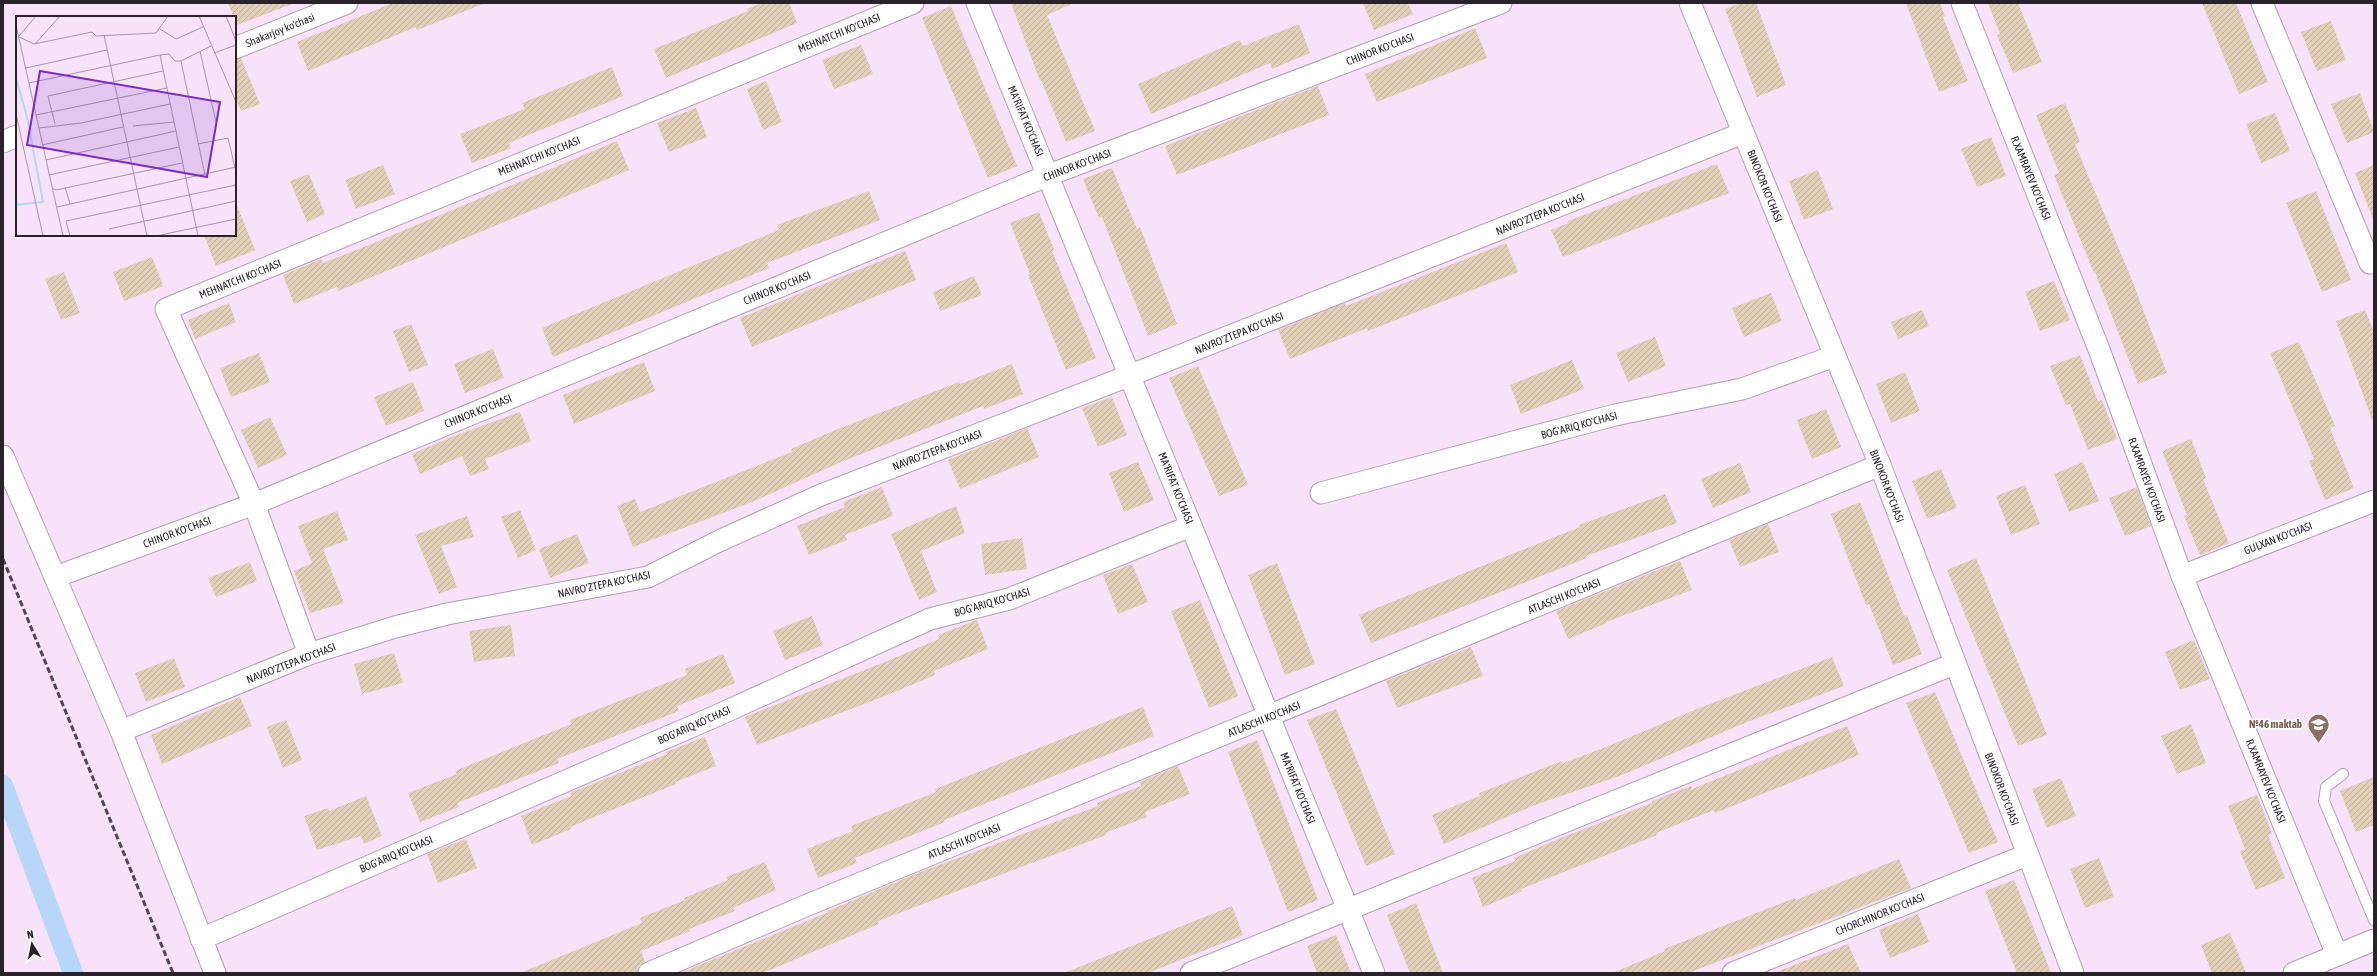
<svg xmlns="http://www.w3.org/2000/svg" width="2377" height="976" viewBox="0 0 2377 976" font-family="'Asap Condensed',sans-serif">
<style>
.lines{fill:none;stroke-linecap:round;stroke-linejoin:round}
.canal{stroke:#b7d6f8;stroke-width:20}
.building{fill:url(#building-hatch)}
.service-casing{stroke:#b29eb4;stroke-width:12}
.minor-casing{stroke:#b29eb4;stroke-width:23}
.service{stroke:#fff;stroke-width:10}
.minor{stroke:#fff;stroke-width:21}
.rail{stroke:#514752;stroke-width:3;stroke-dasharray:6 3;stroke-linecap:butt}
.labels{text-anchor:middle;stroke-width:3.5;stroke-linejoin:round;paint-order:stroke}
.street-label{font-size:11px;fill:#2a222b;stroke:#fff}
.education-label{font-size:11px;font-weight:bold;fill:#785e54;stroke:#fff;text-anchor:end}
.inset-river{fill:none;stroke:#b7d6f8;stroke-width:2}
.inset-road{fill:none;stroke:#a595a7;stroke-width:1}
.view{fill:#7b2cbf;fill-opacity:0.15;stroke:#7b2cbf;stroke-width:2}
.inset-edge{fill:none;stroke:#2a222b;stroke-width:2}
</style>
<defs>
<pattern id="building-hatch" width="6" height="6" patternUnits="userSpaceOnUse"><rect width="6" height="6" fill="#e1d0b7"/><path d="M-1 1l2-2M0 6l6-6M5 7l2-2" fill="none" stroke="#c1b29e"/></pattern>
</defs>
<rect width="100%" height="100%" fill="#f7e2f9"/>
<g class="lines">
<!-- canal -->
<polyline class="canal" points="3,785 73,973"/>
</g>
<!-- building -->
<g class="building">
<polygon points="228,3 292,3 292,4 237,25"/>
<polygon points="393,3 483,4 417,30 416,27 308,71 297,42"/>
<polygon points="762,3 789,3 797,23 666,78 654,49 748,11 747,9"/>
<polygon points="1011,3 1074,3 1047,15 1095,131 1066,142 1041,80 1040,81"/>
<polygon points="1363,3 1408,3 1413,14 1374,30"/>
<polygon points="1741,3 1756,3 1786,85 1757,97 1725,9"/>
<polygon points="1906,3 1940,3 1945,16 1943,17 1968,81 1939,92"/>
<polygon points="1988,3 2018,3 2042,62 2013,73 1997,35 2000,34"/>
<polygon points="2202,3 2236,3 2268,82 2239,94"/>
<polygon points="951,6 1017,166 988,178 922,18"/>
<polygon points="2331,21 2346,60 2317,71 2301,32"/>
<polygon points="1299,24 1310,53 1272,69 1270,63 1151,114 1138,84 1240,40 1243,46"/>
<polygon points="1475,28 1487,58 1377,102 1365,74"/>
<polygon points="861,45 873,74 834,89 822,60"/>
<polygon points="241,58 260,104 241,111 235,97 235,60"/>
<polygon points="612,67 623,96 509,143 511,148 472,163 460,134 525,109 522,103"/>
<polygon points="766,81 782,122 763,130 747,89"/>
<polygon points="1318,86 1329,115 1177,175 1165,146"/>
<polygon points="2360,93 2374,132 2347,143 2331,104"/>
<polygon points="2065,103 2080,142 2075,144 2132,280 2167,373 2138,384 2095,272 2094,273 2054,175 2059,173 2036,115"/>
<polygon points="696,108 707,137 669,152 657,123"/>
<polygon points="2275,113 2290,151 2261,163 2246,124"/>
<polygon points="1991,137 2006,176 1977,187 1961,149"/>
<polygon points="617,141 629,170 377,275 338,291 337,287 294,304 283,275 321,259 323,263 369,245"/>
<polygon points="1717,164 1729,193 1563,257 1551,230 1569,223 1568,221"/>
<polygon points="383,165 395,194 356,209 345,180"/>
<polygon points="2374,165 2374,219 2373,219 2355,173"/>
<polygon points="1112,168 1137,229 1140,227 1177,324 1148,336 1102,217 1099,218 1083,179"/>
<polygon points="1818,170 1833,209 1804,220 1789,181"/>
<polygon points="309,174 325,214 307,222 290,181"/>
<polygon points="869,191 880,220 767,263 769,268 553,357 542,328 779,230 777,225"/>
<polygon points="2316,191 2351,280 2322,292 2286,203"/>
<polygon points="236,203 255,250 216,266 204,235 235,235"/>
<polygon points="1039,212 1054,250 1052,251 1096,358 1066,370 1028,275 1030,274 1010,223"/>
<polygon points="1506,243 1518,272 1368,331 1367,328 1290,359 1278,330 1345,303 1346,306"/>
<polygon points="905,251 916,280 752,347 740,318"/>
<polygon points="152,257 163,286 124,301 113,272"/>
<polygon points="64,272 80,313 61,320 45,279"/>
<polygon points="974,276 982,295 940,311 933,292"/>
<polygon points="2054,281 2070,320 2040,331 2025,292"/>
<polygon points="1771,293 1782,321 1744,337 1732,308"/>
<polygon points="229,303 236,322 195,339 188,320"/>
<polygon points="1922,310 1929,326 1898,339 1891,322"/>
<polygon points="2365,310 2374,332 2373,422 2336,321"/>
<polygon points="411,324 428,365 409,372 393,331"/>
<polygon points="1655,337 1666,366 1628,382 1616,353"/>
<polygon points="2299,342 2335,426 2330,428 2354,488 2325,500 2309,461 2314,459 2270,353"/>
<polygon points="493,349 504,378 465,393 454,364"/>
<polygon points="259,353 270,382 231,397 220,368"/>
<polygon points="2080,355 2098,401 2102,400 2117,439 2088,450 2070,404 2066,405 2050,366"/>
<polygon points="1572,360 1584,389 1521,414 1510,385"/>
<polygon points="644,362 655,391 574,424 563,395"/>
<polygon points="1012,364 1023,394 984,409 983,406 841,462 752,502 633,547 617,506 635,499 640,512 792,452 791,449 833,431 959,382 960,384"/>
<polygon points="1198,366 1248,485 1219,496 1169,378"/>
<polygon points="1905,372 1920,411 1891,423 1876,384"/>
<polygon points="413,382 424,411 386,426 374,397"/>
<polygon points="1112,397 1127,435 1098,447 1082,408"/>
<polygon points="1826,409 1841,447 1812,459 1797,420"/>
<polygon points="520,412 531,441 485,459 489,469 470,476 462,456 420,474 412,454 454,436"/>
<polygon points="270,417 287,455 258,468 241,430"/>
<polygon points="1027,428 1039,457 960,489 948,460"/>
<polygon points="2191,439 2206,478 2203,479 2229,543 2200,555 2184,516 2187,515 2162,451"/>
<polygon points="1138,462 1154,500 1124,512 1109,473"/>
<polygon points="2083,462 2099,501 2069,512 2054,474"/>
<polygon points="1740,463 1751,492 1713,508 1701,479"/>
<polygon points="1941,469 1957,508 1927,519 1912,481"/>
<polygon points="2025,485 2040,524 2011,535 1996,496"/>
<polygon points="882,487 893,516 845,535 847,540 809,555 797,526 845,507 843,502"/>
<polygon points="2137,487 2151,526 2125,536 2109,498"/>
<polygon points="1665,494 1677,523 1586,556 1587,558 1371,643 1359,615 1580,527 1579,525"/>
<polygon points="1860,502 1904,616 1907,615 1922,654 1893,665 1869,604 1866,605 1831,514"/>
<polygon points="956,506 965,533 921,551 937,592 919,600 891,534"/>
<polygon points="520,510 536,550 518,558 501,517"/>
<polygon points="337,511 348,540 323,549 344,603 310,613 294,571 312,563 298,526"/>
<polygon points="467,516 474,537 441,546 457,587 439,594 415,535"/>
<polygon points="1768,524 1779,552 1740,567 1729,540"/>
<polygon points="577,534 589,563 550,578 539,549"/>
<polygon points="1022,538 1027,569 985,575 981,544"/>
<polygon points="1976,558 2047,735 2018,746 1947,570"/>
<polygon points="1680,561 1692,590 1606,622 1607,623 1568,639 1556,611"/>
<polygon points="250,562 257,581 216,597 208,578"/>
<polygon points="1277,563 1315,664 1285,675 1248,575"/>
<polygon points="1132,564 1148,602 1118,614 1103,575"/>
<polygon points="1200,600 1238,696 1209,708 1171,611"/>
<polygon points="812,616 823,645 785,660 773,631"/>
<polygon points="977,620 988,649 934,671 935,675 890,694 757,745 745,717 885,662 939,639 938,635"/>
<polygon points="511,625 515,656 474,662 469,631"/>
<polygon points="2194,640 2210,679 2180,690 2165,652"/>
<polygon points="1471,647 1483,676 1397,708 1386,681"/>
<polygon points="394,653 403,683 362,694 354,664"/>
<polygon points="723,654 735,683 677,706 679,711 557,759 559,763 457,803 459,807 420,822 408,793 457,774 455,771 571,724 570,720 687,675 685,669"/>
<polygon points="1832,657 1844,686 1747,722 1622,775 1535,805 1444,844 1432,815 1480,796 1479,793 1562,761 1563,763 1606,747 1697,709"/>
<polygon points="174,658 185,687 146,702 135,673"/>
<polygon points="1935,692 1998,842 1969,853 1906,703"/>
<polygon points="240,697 252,726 162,764 151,735"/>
<polygon points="1143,707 1154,736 944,820 945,822 855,858 857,863 818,878 807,849 853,831 851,826 936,792 935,789"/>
<polygon points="1336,709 1395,854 1366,866 1307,720"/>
<polygon points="286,720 302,760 283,768 267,727"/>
<polygon points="2191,724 2206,763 2177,774 2161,736"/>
<polygon points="1847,726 1859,755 1715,813 1714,810 1656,833 1657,835 1521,889 1522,891 1483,907 1472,878 1515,861 1514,858 1566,836 1652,803 1652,801 1691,786 1692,789"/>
<polygon points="705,737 716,766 675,782 676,784 570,827 571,829 532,845 521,816 571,796 570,793 667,754 666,752"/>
<polygon points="1257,740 1318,900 1288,912 1228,752"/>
<polygon points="1178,766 1190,794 1145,812 1147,817 1105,833 1106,835 878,921 879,924 763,973 680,973 829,912 828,911 910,876 1098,806 1097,803 1141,786 1140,782"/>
<polygon points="2374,777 2374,825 2356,832 2340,791"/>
<polygon points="2061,778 2076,816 2047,828 2032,789"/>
<polygon points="2257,795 2272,833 2268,835 2285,878 2256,890 2240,851 2245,849 2228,806"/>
<polygon points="366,796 382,836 364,844 361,836 317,850 304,816 328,808 329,811"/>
<polygon points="466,839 477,868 438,883 427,854"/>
<polygon points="2099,858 2114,897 2085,908 2070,869"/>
<polygon points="1899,859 1911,888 1908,889 1688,973 1612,973 1665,951 1664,949 1795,898 1796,900"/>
<polygon points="765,862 776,890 733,908 735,911 689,929 690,931 641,951 645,962 639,966 637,973 520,973 642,923 640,918 685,900 684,898 728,880 726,877"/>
<polygon points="2014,880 2030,919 2051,973 2017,973 1985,891"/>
<polygon points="1416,903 1431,942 1443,973 1410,973 1387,915"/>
<polygon points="1232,906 1243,935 1190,956 1148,973 1064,973"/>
<polygon points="1918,914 1929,942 1890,958 1879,930"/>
<polygon points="2230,933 2246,973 2212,973 2201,945"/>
<polygon points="1336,935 1351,973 1317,973 1307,946"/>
<polygon points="1848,944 1861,973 1776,973 1776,972"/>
</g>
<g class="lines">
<defs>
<polyline id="service" points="2343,774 2326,787 2324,801 2374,920"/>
<g id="minor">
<path d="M977,3C1112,325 1239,651 1374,973"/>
<polyline points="1690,3 1880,465 2073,973"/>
<polyline points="1962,3 2100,352 2182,576 2337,955"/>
<polyline points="2262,3 2370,263"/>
<polyline points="235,48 347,3"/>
<polyline points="3,142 17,136"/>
<polyline points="3,456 121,731 215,973"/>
<polyline points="1321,493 1615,415 1742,389 1835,356"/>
<polyline points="2182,576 2374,501"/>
<polyline points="55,577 254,504 1049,175 1501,3"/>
<polyline points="309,654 254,504 166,309 913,3"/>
<polyline points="121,731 309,654 395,627 447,614 648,577 719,541 821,495 1131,375 1743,133"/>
<polyline points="201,939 716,716 930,619 1009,599 1191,526"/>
<polyline points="649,973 805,906 1880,465"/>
<polyline points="1191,973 1954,664"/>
<polyline points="1733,973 2027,855"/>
<polyline points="2294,973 2374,940"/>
</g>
</defs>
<!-- service casing -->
<use href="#service" class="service-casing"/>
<!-- minor casing -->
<use href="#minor" class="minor-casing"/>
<!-- service -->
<use href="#service" class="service"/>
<!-- minor -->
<use href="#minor" class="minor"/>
<!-- rail -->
<polyline class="rail" points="3,559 173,973"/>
</g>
<!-- icons -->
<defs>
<symbol id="school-pin" viewBox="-11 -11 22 30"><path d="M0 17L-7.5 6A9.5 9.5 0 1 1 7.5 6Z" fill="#8d6e63" stroke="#fff"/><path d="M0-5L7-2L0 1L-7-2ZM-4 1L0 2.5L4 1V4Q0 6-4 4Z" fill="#fff"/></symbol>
</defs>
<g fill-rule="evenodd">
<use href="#school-pin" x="2306" y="712" width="25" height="34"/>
</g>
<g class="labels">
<!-- street labels -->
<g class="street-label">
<text transform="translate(280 30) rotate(-22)" y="4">Shakarjoy ko'chasi</text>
<text transform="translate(839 33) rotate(-22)" y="4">MEHNATCHI KO'CHASI</text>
<text transform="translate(1380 49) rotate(-21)" y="4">CHINOR KO'CHASI</text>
<text transform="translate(1026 121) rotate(67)" y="4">MA'RIFAT KO'CHASI</text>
<text transform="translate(539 156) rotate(-22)" y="4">MEHNATCHI KO'CHASI</text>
<text transform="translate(1077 165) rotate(-21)" y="4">CHINOR KO'CHASI</text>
<text transform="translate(2031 178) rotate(68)" y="4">R.XAMRAYEV KO'CHASI</text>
<text transform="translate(1765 186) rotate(68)" y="4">BINOKOR KO'CHASI</text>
<text transform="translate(1540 214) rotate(-22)" y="4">NAVRO'ZTEPA KO'CHASI</text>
<text transform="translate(240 279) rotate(-22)" y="4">MEHNATCHI KO'CHASI</text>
<text transform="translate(777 288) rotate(-22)" y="4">CHINOR KO'CHASI</text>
<text transform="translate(1239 333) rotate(-22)" y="4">NAVRO'ZTEPA KO'CHASI</text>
<text transform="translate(478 411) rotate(-22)" y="4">CHINOR KO'CHASI</text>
<text transform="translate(1579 425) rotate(-15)" y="4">BOG'ARIQ KO'CHASI</text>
<text transform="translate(937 450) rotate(-21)" y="4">NAVRO'ZTEPA KO'CHASI</text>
<text transform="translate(2147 480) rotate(70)" y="4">R.XAMRAYEV KO'CHASI</text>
<text transform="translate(1887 486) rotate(69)" y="4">BINOKOR KO'CHASI</text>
<text transform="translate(1176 488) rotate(68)" y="4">MA'RIFAT KO'CHASI</text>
<text transform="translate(177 532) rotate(-20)" y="4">CHINOR KO'CHASI</text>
<text transform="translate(2278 538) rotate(-21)" y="4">GULXAN KO'CHASI</text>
<text transform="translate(604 584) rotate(-12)" y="4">NAVRO'ZTEPA KO'CHASI</text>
<text transform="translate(1564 596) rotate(-22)" y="4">ATLASCHI KO'CHASI</text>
<text transform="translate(992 602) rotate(-16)" y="4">BOG'ARIQ KO'CHASI</text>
<text transform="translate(291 663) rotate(-21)" y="4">NAVRO'ZTEPA KO'CHASI</text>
<text transform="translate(1264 719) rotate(-22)" y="4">ATLASCHI KO'CHASI</text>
<text transform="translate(694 725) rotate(-24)" y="4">BOG'ARIQ KO'CHASI</text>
<text transform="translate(2266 781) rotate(68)" y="4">R.XAMRAYEV KO'CHASI</text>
<text transform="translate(1298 788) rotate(68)" y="4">MA'RIFAT KO'CHASI</text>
<text transform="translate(2002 789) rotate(69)" y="4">BINOKOR KO'CHASI</text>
<text transform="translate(964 841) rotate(-22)" y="4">ATLASCHI KO'CHASI</text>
<text transform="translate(396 854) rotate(-23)" y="4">BOG'ARIQ KO'CHASI</text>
<text transform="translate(1880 914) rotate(-22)" y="4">CHORCHINOR KO'CHASI</text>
</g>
<!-- education labels -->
<g class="education-label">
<text x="2302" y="728">№46 maktab</text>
</g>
</g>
<!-- overview -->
<g transform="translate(16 16)">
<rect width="220" height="220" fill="#f7e2f9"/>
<path class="inset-river" d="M0,62L11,101L27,186L0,189"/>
<path class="inset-road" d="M183,0L220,86M210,0L220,25M0,9L47,220M144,13L160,23L187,11M88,19L131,220M3,20L20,0M3,21L18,28L76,16L80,20L140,17L152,0M19,28L44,0M184,35L200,106M198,37L220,29M144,39L182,220M165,45L189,159M10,52L91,34M13,67L144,39L153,38L159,45H165L195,30M0,98L27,220M20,99L151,72M39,108L32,80L147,55M117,110L158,106M23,112L65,107L154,88M182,128L212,122L219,152M26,129L107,111M30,144L160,115M33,159L163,131M49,171L54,188M36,172L40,174L166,147M41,191L220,151M93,213L220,185M54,220L50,205L220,169M140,220L220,203"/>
<path class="view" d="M24,55L204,86L191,161L11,129Z"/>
<rect width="220" height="220" class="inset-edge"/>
</g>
<!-- border -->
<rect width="2377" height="976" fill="none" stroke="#2a222b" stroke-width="8"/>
<!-- north arrow -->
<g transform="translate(32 944) rotate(350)" stroke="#ffffff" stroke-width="3" paint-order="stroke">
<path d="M0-3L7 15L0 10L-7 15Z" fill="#2a222b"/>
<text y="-6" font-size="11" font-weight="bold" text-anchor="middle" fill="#2a222b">N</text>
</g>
</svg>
